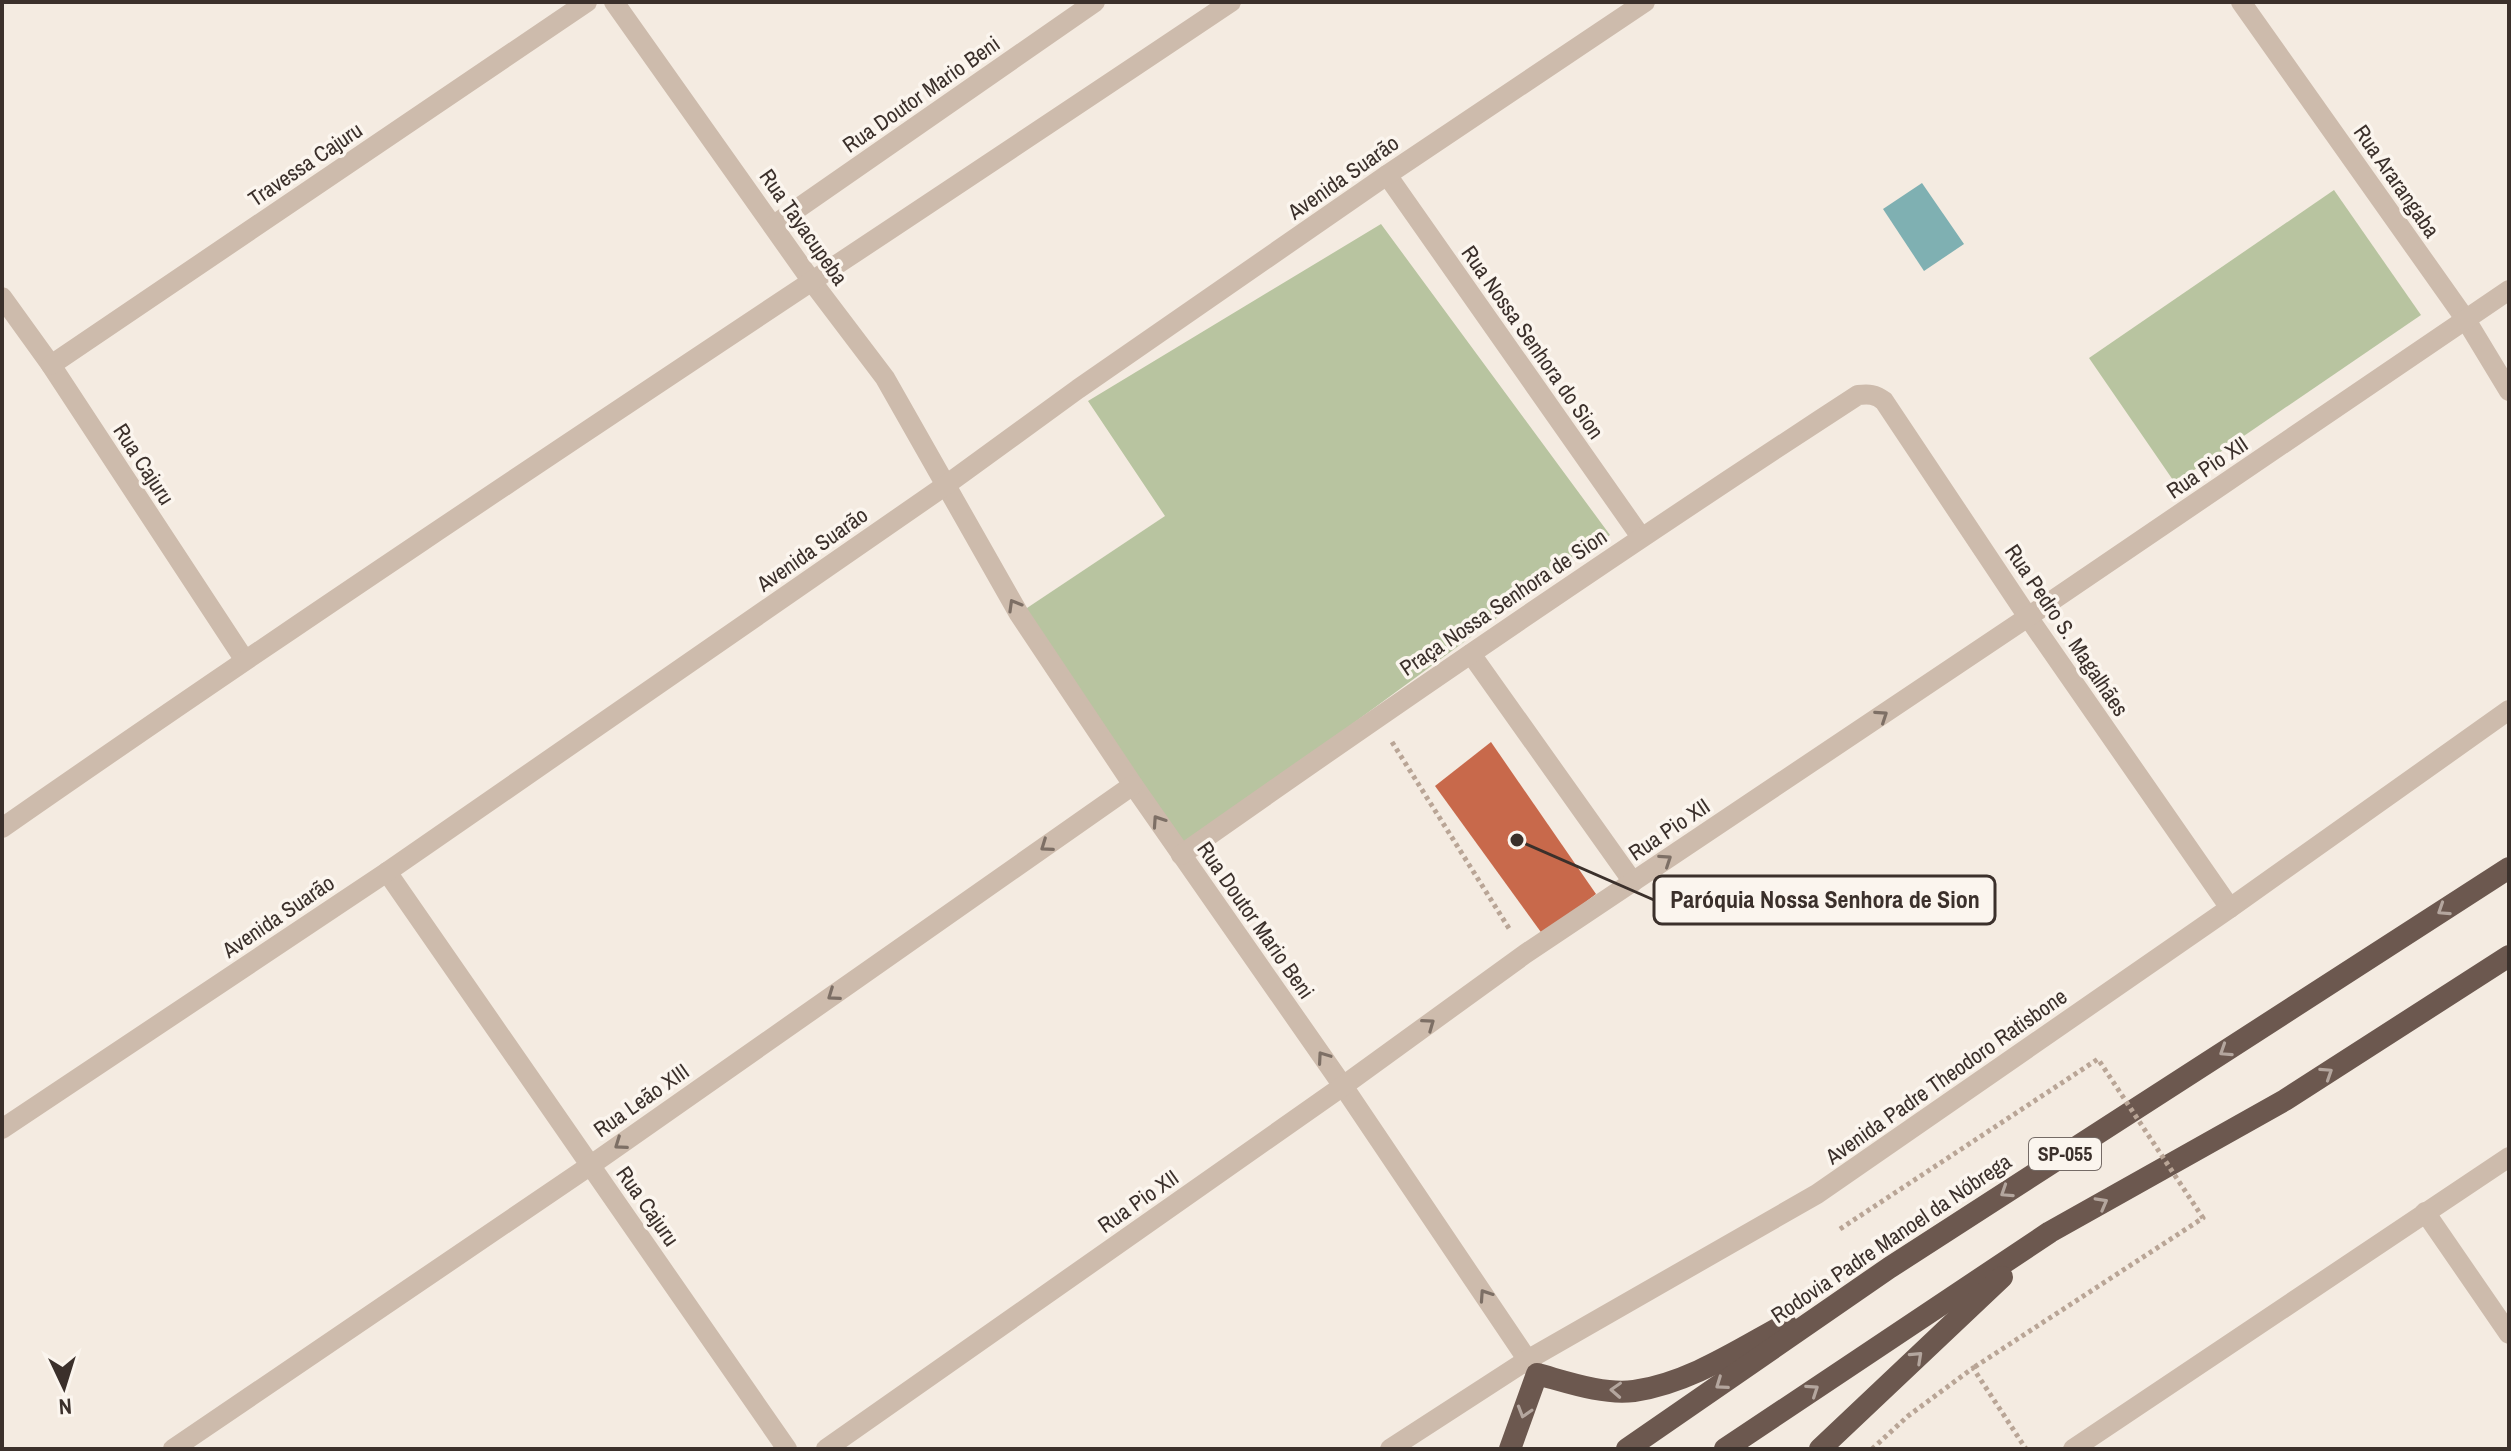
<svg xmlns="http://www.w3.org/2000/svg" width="2511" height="1451" viewBox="0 0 2511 1451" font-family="'Archivo Narrow',sans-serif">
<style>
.green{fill:#b8c4a0}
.water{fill:#7fb0b2}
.building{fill:#c8694b}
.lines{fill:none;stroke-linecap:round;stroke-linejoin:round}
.path{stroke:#b9a596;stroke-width:5;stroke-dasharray:4 4;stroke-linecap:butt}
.minor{stroke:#cdbbac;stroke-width:20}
.tertiary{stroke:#cdbbac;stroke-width:20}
.trunk{stroke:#6c584f;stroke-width:22}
.path-bridge{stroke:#b9a596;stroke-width:5;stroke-dasharray:4 4;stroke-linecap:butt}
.oneway{stroke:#7d6f65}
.oneway2{stroke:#b4a69e}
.labels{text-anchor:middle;stroke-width:7;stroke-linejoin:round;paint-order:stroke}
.shield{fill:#fbf5ee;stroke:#756b66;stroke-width:2}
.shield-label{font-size:20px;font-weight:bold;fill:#3b302b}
.street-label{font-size:22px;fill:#3b302b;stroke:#fbf5ee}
.leader{fill:none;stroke:#3b302b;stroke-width:3}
.callout-dot{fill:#3b302b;stroke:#fbf5ee;stroke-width:3}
.callout{fill:#fbf5ee;stroke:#3b302b;stroke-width:3}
.callout-label{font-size:24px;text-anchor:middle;font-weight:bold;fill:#3b302b}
</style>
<rect width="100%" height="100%" fill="#f4ebe1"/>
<!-- green -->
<g class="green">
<polygon points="2334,190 2421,315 2175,483 2089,358"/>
<polygon points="1381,224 1610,535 1186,846 1024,610 1165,516 1088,401"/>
</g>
<!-- water -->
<polygon class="water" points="1922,183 1964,244 1924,271 1883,209"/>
<!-- building -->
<polygon class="building" points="1491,742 1596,894 1543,935 1435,786"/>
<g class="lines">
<!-- path -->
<g class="path">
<polyline points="1392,742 1510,930"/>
<polyline points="1872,1449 1908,1416 1973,1368 2026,1449"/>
</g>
<!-- minor -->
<g class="minor">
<polyline points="614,2 813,283 885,378 1019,614 1133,785 1343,1086 1537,1374"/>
<polyline points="2241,2 2466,320 2509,391"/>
<polyline points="1387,175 1641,537"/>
<polyline points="774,225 1095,2"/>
<polyline points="2,297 51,365 244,659"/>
<polyline points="51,365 587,2"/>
<polyline points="1471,654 1633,882"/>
<path d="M2,828C407,546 821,277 1231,2"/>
<path d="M1181,855C1404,698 1629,544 1858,395C1869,394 1875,394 1884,401L2028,617L2230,908"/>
<polyline points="387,872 787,1449"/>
<polyline points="2,1129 387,872 946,485 1078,389 1387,175 1645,2"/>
<polyline points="2425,1212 2509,1334"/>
<polyline points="173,1449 591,1165 1133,785"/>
<polyline points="826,1449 1343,1086 1525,954 2028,617 2509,290"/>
<polyline points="1390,1449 1529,1359 1817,1194 2230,908 2509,710"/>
</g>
<!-- tertiary -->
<polyline class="tertiary" points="2073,1449 2509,1157"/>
<!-- trunk -->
<g class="trunk">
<path d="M1510,1449L1537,1374C1567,1382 1603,1395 1634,1391C1689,1383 1738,1350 1786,1324"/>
<polyline points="1627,1449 1889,1268 2509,868"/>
<polyline points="1725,1449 2050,1232 2285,1100 2509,956"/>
<polyline points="1820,1449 2002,1277"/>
</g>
<!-- path-bridge -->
<polyline class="path-bridge" points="1840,1229 2098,1059 2203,1218 1973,1368"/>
</g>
<!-- one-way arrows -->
<defs><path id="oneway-chevron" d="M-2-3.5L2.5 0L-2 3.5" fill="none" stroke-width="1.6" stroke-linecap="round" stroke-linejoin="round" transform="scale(2)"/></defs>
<g class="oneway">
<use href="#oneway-chevron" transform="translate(1014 605) rotate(-120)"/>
<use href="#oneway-chevron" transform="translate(1882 716) rotate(-34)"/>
<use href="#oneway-chevron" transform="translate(1158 821) rotate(-124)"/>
<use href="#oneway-chevron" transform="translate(1046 846) rotate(145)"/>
<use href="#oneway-chevron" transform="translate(1666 860) rotate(-34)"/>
<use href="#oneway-chevron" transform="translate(833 995) rotate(145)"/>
<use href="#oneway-chevron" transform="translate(1429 1024) rotate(-36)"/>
<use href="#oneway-chevron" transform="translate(1323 1057) rotate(-125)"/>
<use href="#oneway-chevron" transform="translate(620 1144) rotate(145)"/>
<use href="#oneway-chevron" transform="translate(1485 1295) rotate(-124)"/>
</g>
<g class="oneway2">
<use href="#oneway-chevron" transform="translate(2443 910) rotate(147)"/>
<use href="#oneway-chevron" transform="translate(2225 1051) rotate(147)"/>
<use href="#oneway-chevron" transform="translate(2327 1073) rotate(-33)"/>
<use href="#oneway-chevron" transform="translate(2006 1192) rotate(147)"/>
<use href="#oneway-chevron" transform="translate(2102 1203) rotate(-29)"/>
<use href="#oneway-chevron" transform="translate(1917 1357) rotate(-43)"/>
<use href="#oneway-chevron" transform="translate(1721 1384) rotate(145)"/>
<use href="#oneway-chevron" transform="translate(1616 1390) rotate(-177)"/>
<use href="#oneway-chevron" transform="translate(1813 1390) rotate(-34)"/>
<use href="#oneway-chevron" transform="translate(1524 1412) rotate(107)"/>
</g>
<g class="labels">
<!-- shield labels -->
<rect class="shield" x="2029" y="1138" width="72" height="32" rx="6"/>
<g class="shield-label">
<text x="2065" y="1161">SP-055</text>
</g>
<!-- street labels -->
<g class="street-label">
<text transform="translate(921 94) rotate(-35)" y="8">Rua Doutor Mario Beni</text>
<text transform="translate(305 164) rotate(-34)" y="8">Travessa Cajuru</text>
<text transform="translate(1343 177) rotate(-35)" y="8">Avenida Suarão</text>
<text transform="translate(2397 181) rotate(55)" y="8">Rua Ararangaba</text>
<text transform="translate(804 227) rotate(55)" y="8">Rua Tayacupeba</text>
<text transform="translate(1533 342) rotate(55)" y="8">Rua Nossa Senhora do Sion</text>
<text transform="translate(144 464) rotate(57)" y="8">Rua Cajuru</text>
<text transform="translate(2207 467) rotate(-34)" y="8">Rua Pio XII</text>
<text transform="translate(812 549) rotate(-35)" y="8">Avenida Suarão</text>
<text transform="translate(1503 602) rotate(-34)" y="8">Praça Nossa Senhora de Sion</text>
<text transform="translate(2067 630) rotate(56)" y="8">Rua Pedro S. Magalhães</text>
<text transform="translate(1669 829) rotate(-34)" y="8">Rua Pio XII</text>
<text transform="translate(278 916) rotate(-34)" y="8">Avenida Suarão</text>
<text transform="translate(1256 920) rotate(55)" y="8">Rua Doutor Mario Beni</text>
<text transform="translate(1946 1076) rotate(-35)" y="8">Avenida Padre Theodoro Ratisbone</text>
<text transform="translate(641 1100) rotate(-35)" y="8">Rua Leão XIII</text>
<text transform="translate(1138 1201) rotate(-35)" y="8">Rua Pio XII</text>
<text transform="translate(648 1206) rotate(55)" y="8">Rua Cajuru</text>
<text transform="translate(1891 1238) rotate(-34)" y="8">Rodovia Padre Manoel da Nóbrega</text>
</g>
</g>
<!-- callouts -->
<path class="leader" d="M1517 840L1654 900"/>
<circle class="callout-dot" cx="1517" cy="840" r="8"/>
<rect class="callout" x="1654" y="876" width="341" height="48" rx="8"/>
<g class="callout-label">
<text x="1825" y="908">Paróquia Nossa Senhora de Sion</text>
</g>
<!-- border -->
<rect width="2511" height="1451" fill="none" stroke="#3b302b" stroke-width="8"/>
<!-- north arrow -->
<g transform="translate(64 1387) rotate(176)" stroke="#fbf5ee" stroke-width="6" paint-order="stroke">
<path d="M0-6L14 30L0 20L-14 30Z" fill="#3b302b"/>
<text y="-12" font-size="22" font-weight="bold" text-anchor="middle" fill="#3b302b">N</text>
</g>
</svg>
